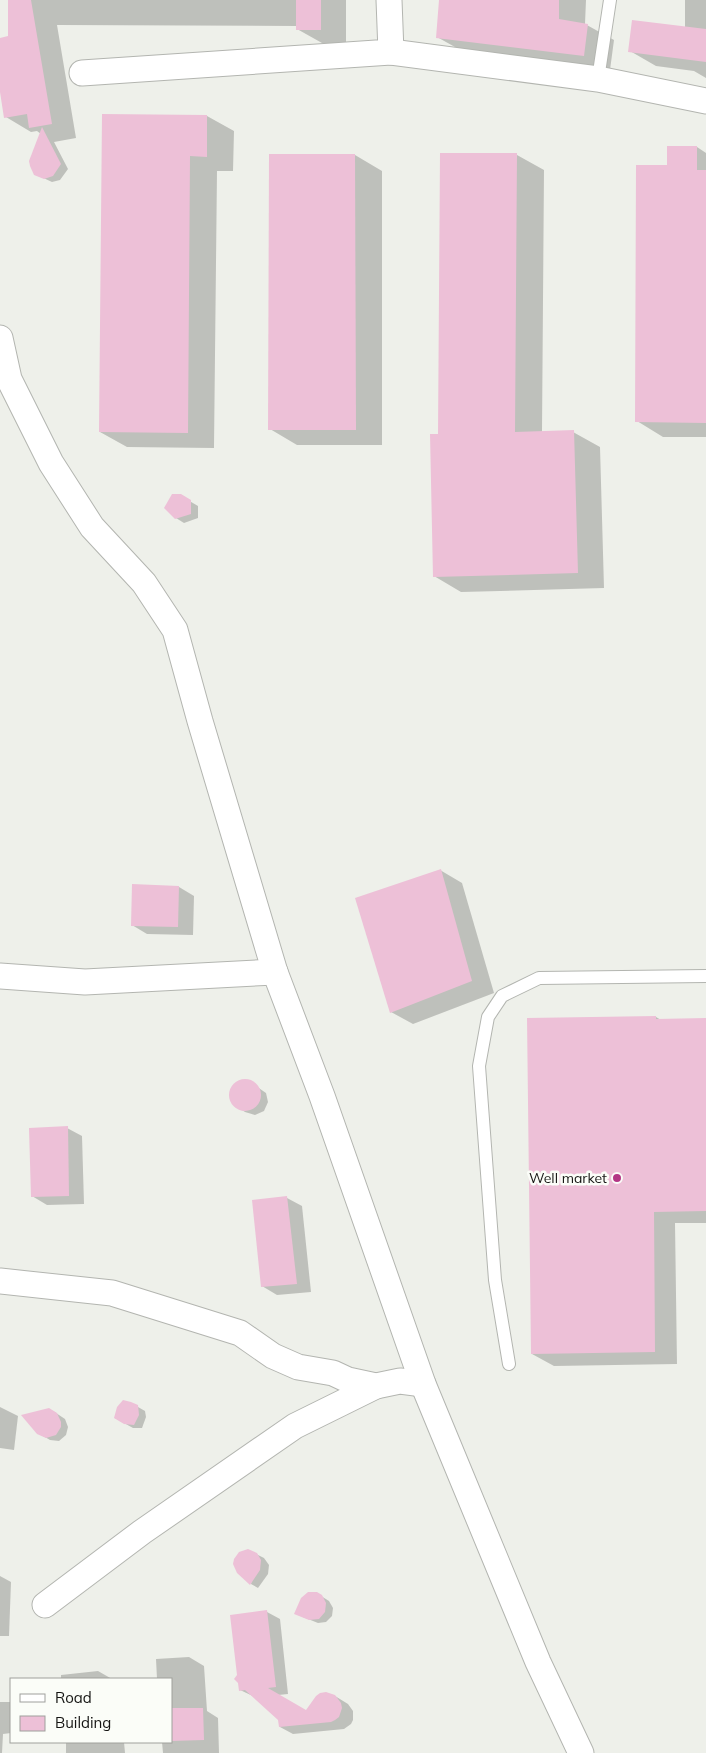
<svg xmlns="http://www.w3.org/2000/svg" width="706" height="1753" viewBox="0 0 706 1753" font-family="Mulish,sans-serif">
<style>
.shadow{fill:#0003}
.building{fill:#edc0d7}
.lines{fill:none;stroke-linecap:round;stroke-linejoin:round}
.lane-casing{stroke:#b3b5b0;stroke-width:14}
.street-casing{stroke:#b3b5b0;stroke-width:27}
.lane{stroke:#fff;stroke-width:12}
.street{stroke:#fff;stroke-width:25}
.poi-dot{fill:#b33685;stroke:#fbfdf8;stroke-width:2}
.labels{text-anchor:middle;stroke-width:5;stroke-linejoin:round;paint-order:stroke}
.poi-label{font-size:14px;fill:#151513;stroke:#fbfdf8;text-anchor:end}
</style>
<rect width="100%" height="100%" fill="#eef0ea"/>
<!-- shadow -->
<g class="shadow">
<polygon points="9,0 346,0 346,44 322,43 297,29 297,26 57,25 76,138 54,142 68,169 60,180 52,182 39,176 41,134 37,131 31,132 6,117 0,85 0,39 9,37"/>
<polygon points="440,0 586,0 585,24 614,40 610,70 464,52 437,37"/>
<polygon points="685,0 706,0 706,78 694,71 656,66 630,51 685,28"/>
<polygon points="104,115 207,116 234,131 233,171 217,171 214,448 127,447 100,432"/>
<polygon points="697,147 706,153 706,437 663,437 637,421 669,166"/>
<polygon points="355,155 382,171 382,445 297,445 270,429"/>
<polygon points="517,155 544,170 542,432 573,432 600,447 604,588 461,592 434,576 440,435"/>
<polygon points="181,496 198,506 198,518 184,523 176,518"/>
<polygon points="440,870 462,883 494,993 413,1024 391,1012"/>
<polygon points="134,886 179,887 194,896 193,935 147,934 132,925"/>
<polygon points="656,1017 661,1020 706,1020 706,1223 675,1223 677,1364 554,1366 532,1354 528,1019"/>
<polygon points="241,1081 250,1082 266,1093 268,1102 264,1111 255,1115 245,1112 233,1104 232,1091 237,1084"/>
<polygon points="67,1128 82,1136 84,1204 47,1205 32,1196"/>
<polygon points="287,1198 302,1206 311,1292 277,1295 262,1286"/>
<polygon points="131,1403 145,1411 146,1417 142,1428 133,1428 115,1418"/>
<polygon points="0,1407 18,1416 14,1450 0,1448"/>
<polygon points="53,1411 65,1419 68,1427 66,1435 59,1441 50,1440 38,1433"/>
<polygon points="256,1554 264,1558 269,1565 268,1574 258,1588 251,1584"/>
<polygon points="0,1576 11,1582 9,1636 0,1636"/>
<polygon points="321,1596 329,1601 333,1608 332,1616 326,1622 318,1623 303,1617"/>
<polygon points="267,1612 280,1619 288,1694 278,1695 307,1712 335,1696 348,1704 353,1711 353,1720 351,1724 344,1729 293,1734 280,1727 279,1720 255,1697 240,1690"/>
<polygon points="189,1657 204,1666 207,1711 218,1718 219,1753 163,1753 162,1742 171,1742 171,1679 157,1679 156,1659"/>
<polygon points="98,1671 112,1679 61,1679 61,1675"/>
<polygon points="0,1702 11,1702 11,1733 3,1734 2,1753 0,1753"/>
<polygon points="66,1742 124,1742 125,1753 66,1753"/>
</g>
<!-- building -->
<g class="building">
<polygon points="8,0 31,0 52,124 29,128 27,114 4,118 0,92 0,38 8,36"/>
<rect x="296" y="0" width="25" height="30"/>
<polygon points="439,0 559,0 559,19 588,24 584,56 436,38"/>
<polygon points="632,20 706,29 706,62 628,52"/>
<polygon points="102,114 207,115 207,157 190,156 188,433 99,432"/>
<polygon points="42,127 61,164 53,176 44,179 34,175 30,166 29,161"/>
<polygon points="667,146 697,146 697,170 706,170 706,423 635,422 636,165 667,165"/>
<polygon points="440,153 517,153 515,432 574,430 578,573 433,577 430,434 438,434"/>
<polygon points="269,154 355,154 356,430 268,430"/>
<polygon points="172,494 181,494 191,500 191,514 175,519 164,508"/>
<polygon points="441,869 472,981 390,1013 355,898"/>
<polygon points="132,884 179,886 178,927 131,926"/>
<polygon points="656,1016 656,1019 706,1018 706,1211 654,1212 655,1352 531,1354 527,1018"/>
<circle cx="245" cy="1095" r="16"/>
<polygon points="68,1126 69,1196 31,1197 29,1128"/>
<polygon points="287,1196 297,1284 261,1287 252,1200"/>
<polygon points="123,1400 131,1402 138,1405 139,1415 134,1425 124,1424 114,1418 117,1407"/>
<polygon points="49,1408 57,1413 61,1422 61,1427 56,1435 46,1438 37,1434 21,1415"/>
<polygon points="248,1549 257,1553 261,1560 260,1570 250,1585 237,1573 233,1564 234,1559 239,1552"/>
<polygon points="308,1592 317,1592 322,1595 326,1603 325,1612 319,1619 309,1620 294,1614 301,1598"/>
<polygon points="267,1610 276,1687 268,1688 306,1710 316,1696 320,1693 326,1692 335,1695 341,1703 342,1708 339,1717 335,1720 331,1722 279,1727 278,1720 245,1690 239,1691 238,1683 234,1679 237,1675 230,1615"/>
<polygon points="171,1708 203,1708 204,1740 171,1741"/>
</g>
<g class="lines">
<defs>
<g id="lane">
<polyline points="598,79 610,0"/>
<polyline points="509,1364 495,1280 479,1066 488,1017 502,996 539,978 706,976"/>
</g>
<g id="street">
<polyline points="391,52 598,79 706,101"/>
<polyline points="82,73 391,52 389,0"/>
<polyline points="0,338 9,379 51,463 92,527 144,583 175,630 200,721 275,972 322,1096 423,1384 538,1662 581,1753"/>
<polyline points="0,976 85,982 275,972"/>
<polyline points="0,1281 112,1293 240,1333 273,1356 298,1367 333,1373 348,1380 376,1386 400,1381 423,1384"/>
<polyline points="45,1605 142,1532 295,1426 376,1386"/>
</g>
</defs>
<!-- lane casing -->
<use href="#lane" class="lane-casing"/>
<!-- street casing -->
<use href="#street" class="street-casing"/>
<!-- lane -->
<use href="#lane" class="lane"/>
<!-- street -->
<use href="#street" class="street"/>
</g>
<!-- markers -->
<circle class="poi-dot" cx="617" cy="1178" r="5"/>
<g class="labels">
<!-- poi labels -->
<g class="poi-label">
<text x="607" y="1183">Well market</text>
</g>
</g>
<!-- legend -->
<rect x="10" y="1678" width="162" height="65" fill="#fbfdf8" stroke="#9fa09c"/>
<rect x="20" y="1694" width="25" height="8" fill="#ffffff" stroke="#9fa09c"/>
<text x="55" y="1703" font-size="15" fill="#151513">Road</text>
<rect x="20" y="1716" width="25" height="15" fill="#edc0d7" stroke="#9fa09c"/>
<text x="55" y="1728" font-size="15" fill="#151513">Building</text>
</svg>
